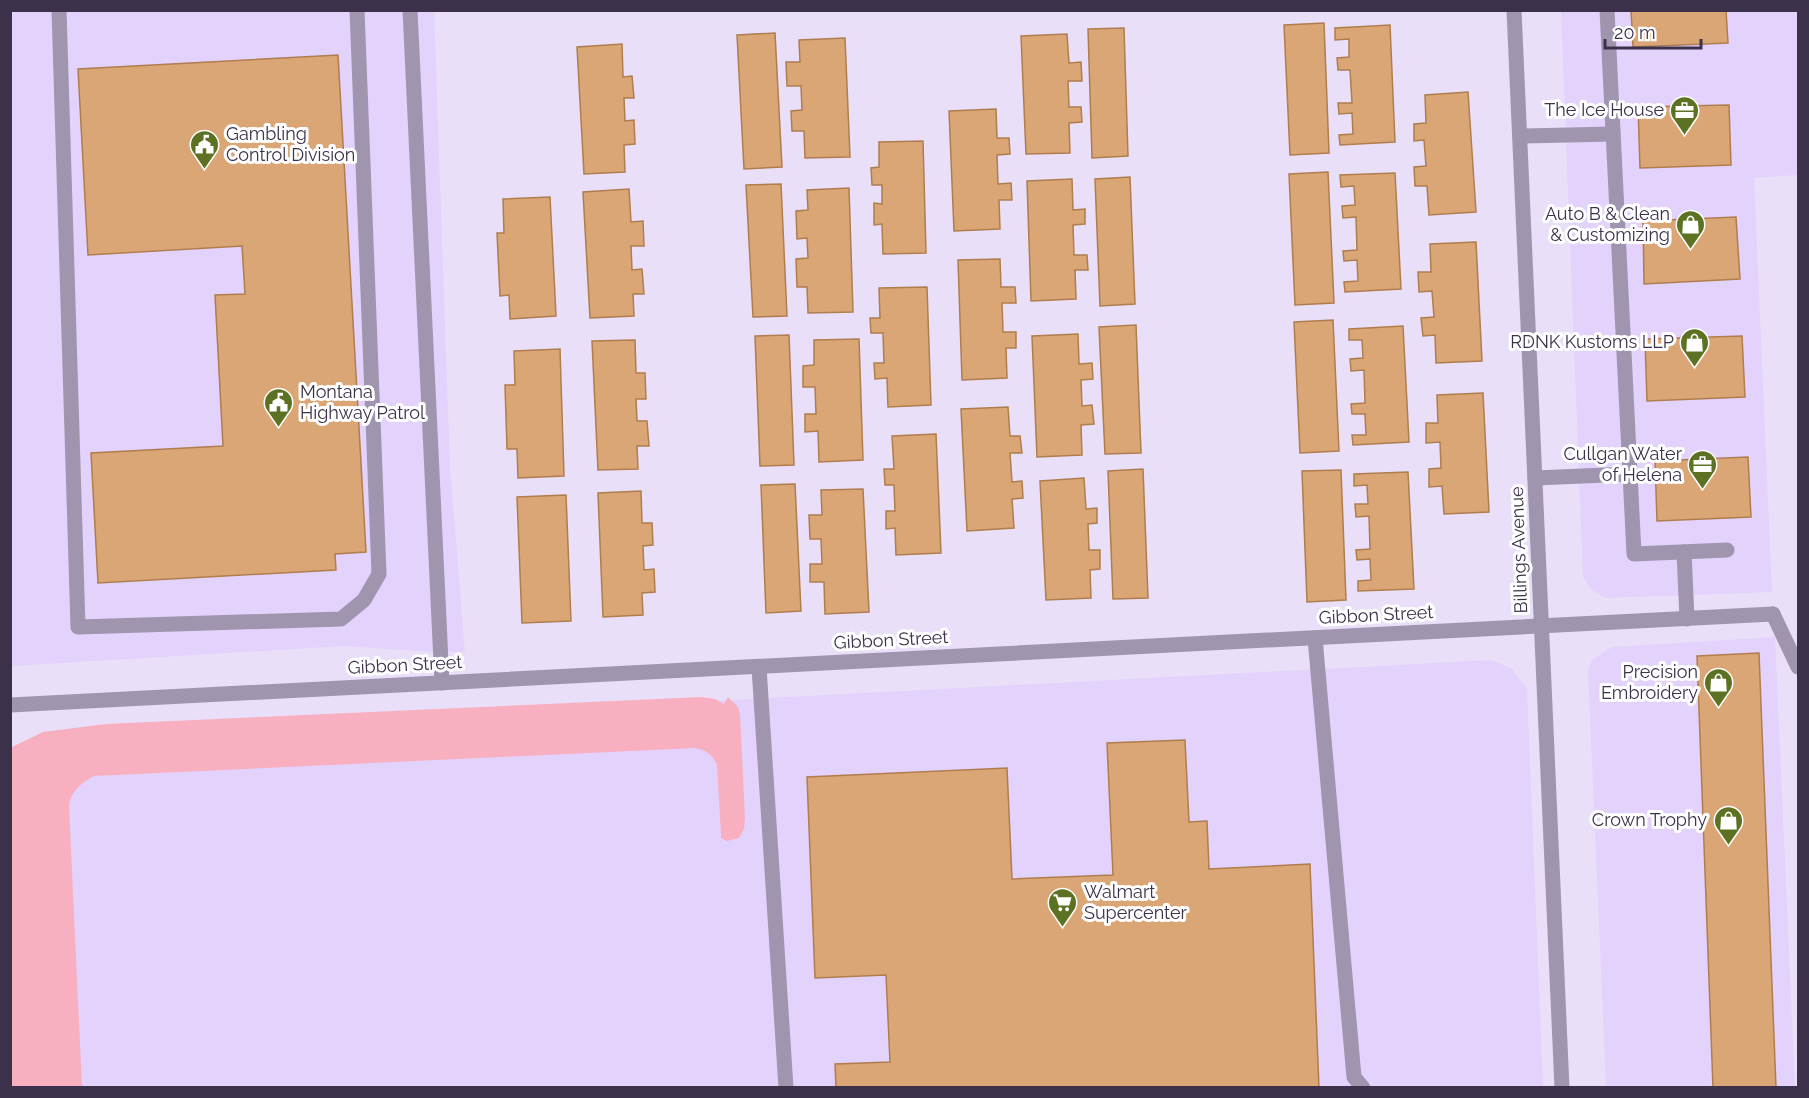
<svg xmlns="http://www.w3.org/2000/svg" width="1809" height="1098" viewBox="0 0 1809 1098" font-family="Raleway,sans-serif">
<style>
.built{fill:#e3d2fc}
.green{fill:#f8afc0}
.building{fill:#dba676;stroke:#af7d4e;stroke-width:1.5}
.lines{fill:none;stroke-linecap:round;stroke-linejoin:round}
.lane{stroke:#9f95af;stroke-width:15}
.street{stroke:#9f95af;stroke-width:15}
.labels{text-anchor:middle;stroke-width:6;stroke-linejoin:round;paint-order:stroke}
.poi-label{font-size:18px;fill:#3c314a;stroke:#fff;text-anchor:end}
.street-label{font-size:18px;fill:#3c314a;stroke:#fff}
</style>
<rect width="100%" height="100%" fill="#e9dff8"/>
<!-- built -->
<g class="built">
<polygon points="10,11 434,11 450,469 465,652 419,651 343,646 12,666 10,633"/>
<polygon points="1561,11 1798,11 1798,175 1754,178 1772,592 1606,598 1592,590 1583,577"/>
<polygon points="1775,637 1795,1087 1606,1087 1588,670 1592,660 1612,647"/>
<polygon points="1492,660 1512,669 1527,689 1543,1087 11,1088 10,753 63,735"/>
</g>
<!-- green -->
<path class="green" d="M702,697L715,699L724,704L728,697L738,707L740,715L745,818L744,829L739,838L727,841L721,838V834L717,765C712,754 706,750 695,748L94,776C81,783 70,792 69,807L82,1087H11L10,749L14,746L43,732L106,724Z"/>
<!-- building -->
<g class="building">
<polygon points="1631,10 1726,10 1728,43 1633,47"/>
<polygon points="1324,23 1329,153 1290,155 1284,25"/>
<polygon points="1390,25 1395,142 1340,145 1339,135 1353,134 1352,113 1339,114 1338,103 1352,103 1350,70 1338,70 1337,58 1349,57 1349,39 1335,40 1335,28"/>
<polygon points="1124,28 1128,156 1092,158 1088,29"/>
<polygon points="775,33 782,167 744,169 737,35"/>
<polygon points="1067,34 1069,63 1081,62 1082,81 1068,81 1069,107 1081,107 1082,122 1069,123 1070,153 1026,154 1021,36"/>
<polygon points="845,38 850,157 805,158 804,131 792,131 791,111 802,110 801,86 787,86 786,62 800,62 799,40"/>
<polygon points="622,44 623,77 632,76 634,98 624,98 625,121 634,120 635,144 624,145 625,172 584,174 577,47"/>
<polygon points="338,55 366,552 335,554 336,570 98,583 91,453 223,446 215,295 245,294 242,246 88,255 78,69"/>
<polygon points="1468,92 1476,212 1429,215 1427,186 1415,186 1414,167 1426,166 1424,140 1414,141 1414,124 1426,123 1425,95"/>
<polygon points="1729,105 1731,165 1640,168 1638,107"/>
<polygon points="996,109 997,138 1009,138 1010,154 997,155 998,184 1011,183 1012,200 999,200 1000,229 954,231 949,111"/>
<polygon points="923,141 926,253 883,254 882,224 874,225 874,203 882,204 882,185 872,185 871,168 879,167 879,142"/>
<polygon points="1328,172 1334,303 1295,305 1289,174"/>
<polygon points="1395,173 1401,289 1345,292 1344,282 1358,281 1357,260 1344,261 1343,251 1357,250 1356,217 1343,218 1342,206 1355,205 1354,186 1341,187 1340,175"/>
<polygon points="1130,177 1135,304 1100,306 1095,179"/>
<polygon points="1072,179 1073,210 1085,209 1085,224 1073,225 1074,255 1087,255 1088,270 1075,270 1076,299 1031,301 1027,181"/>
<polygon points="781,184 787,316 753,317 746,185"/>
<polygon points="849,188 853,312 808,313 807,287 797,287 796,259 808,258 807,238 797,239 796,211 808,210 807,190"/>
<polygon points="629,189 631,222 643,221 644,246 631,246 632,270 642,269 644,294 633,294 634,316 590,318 583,192"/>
<polygon points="550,197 556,316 510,319 509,295 500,296 497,233 504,233 503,199"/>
<polygon points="1736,217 1740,279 1644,284 1643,221"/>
<polygon points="1476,242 1482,361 1436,363 1435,335 1423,336 1421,318 1434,317 1432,291 1419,292 1418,272 1431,272 1430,244"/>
<polygon points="1000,259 1001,287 1015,287 1016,303 1002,303 1003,332 1016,332 1016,348 1006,348 1007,378 962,380 958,260"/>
<polygon points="927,287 931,405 888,407 887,378 875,379 874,363 884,363 883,333 871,333 870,318 880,318 879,288"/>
<polygon points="1333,320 1339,451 1300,453 1294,322"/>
<polygon points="1136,325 1141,453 1105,454 1099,327"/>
<polygon points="1403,326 1409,442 1353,445 1352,435 1366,435 1365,414 1352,414 1351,404 1365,403 1364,370 1351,371 1350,359 1363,358 1362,340 1349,340 1349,329"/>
<polygon points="1078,334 1079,364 1092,363 1093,379 1081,380 1082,406 1092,405 1094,424 1081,425 1082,455 1037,457 1032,336"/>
<polygon points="789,335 794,465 760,466 755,336"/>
<polygon points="1742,336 1745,397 1647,401 1645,339"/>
<polygon points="859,339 863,460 819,462 818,431 805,432 805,414 816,414 815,387 803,387 803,366 814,365 814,340"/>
<polygon points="635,340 636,373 645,373 646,399 636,399 637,421 647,421 649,446 637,446 638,469 598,470 592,341"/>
<polygon points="560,349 564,476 518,478 517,449 507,449 505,385 515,385 514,351"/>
<polygon points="1483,393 1489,512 1444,514 1442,486 1429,487 1429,469 1441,468 1440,442 1426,443 1426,423 1438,423 1437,395"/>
<polygon points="1008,407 1010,436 1020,436 1022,453 1010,453 1012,482 1022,481 1023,498 1012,499 1014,528 967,531 961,409"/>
<polygon points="936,434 941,553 896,555 895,528 886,529 886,511 895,511 894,485 885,485 884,469 894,469 892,436"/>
<polygon points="1748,457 1751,517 1657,521 1655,461"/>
<polygon points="1143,469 1148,598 1113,599 1108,471"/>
<polygon points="1341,470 1346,600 1307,602 1302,471"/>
<polygon points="1408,472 1414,589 1358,591 1358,581 1371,580 1370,559 1357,560 1356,550 1370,549 1369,516 1356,517 1355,504 1368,504 1367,485 1354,486 1354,474"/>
<polygon points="1084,478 1086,509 1097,508 1097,523 1088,524 1089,550 1100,550 1100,569 1090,570 1091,598 1046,600 1040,481"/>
<polygon points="795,484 801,611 766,613 761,485"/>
<polygon points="863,489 869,612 825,614 824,582 810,582 810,564 822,564 821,539 810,539 809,515 822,515 821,490"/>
<polygon points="641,491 642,523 652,523 653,545 643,546 644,570 654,569 655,592 642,593 643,615 603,617 598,493"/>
<polygon points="566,495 571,621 522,623 517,497"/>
<polygon points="1759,653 1776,1088 1713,1088 1697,656"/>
<polygon points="1185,740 1189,822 1207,821 1209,869 1310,864 1319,1088 836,1088 835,1064 890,1062 886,975 815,978 807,777 1007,768 1012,879 1113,875 1107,743"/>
</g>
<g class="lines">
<!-- lane -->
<g class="lane">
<polyline points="59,10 78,627 341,619 364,600 379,574 357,10"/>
<polyline points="410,10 442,683"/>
<polyline points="1607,10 1634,554 1727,550"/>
<polyline points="1520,136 1613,134"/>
<polyline points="1535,478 1630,474"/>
<polyline points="1684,552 1687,619"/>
<polyline points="1773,614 1798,667"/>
<polyline points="1315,638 1354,1077 1363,1088"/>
<polyline points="759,667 786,1088"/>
</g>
<!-- street -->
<g class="street">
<polyline points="1514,10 1562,1088"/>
<polyline points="10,705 1773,614"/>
</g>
</g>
<!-- icons -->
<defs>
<symbol id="office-pin" viewBox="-11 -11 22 30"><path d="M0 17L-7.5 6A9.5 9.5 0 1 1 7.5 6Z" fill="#5c7122" stroke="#fff"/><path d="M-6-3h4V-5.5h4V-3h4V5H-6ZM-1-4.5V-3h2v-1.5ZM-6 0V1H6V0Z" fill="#fff"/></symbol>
<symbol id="civic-pin" viewBox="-11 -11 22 30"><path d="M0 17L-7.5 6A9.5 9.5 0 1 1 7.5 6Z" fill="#5c7122" stroke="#fff"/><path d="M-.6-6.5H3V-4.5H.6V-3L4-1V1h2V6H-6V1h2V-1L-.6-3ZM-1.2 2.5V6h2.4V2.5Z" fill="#fff"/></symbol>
<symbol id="shop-pin" viewBox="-11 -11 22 30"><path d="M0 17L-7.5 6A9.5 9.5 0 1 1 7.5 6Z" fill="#5c7122" stroke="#fff"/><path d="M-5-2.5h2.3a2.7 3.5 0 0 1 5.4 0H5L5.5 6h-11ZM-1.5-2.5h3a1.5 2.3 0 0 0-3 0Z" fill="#fff"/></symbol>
<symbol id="supermarket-pin" viewBox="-11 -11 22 30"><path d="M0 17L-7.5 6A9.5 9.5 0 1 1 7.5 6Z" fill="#5c7122" stroke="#fff"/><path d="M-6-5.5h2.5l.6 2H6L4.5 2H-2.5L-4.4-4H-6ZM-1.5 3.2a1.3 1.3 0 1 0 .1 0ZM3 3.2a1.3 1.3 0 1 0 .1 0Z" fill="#fff"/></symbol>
</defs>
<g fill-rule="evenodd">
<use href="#office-pin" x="1668" y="94" width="33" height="45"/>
<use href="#civic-pin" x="188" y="128" width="33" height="45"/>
<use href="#shop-pin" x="1674" y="208" width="33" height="45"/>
<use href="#shop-pin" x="1678" y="326" width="33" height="45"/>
<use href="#civic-pin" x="262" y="386" width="33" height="45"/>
<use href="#office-pin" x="1686" y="448" width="33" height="45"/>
<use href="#shop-pin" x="1702" y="666" width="33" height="45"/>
<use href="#shop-pin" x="1712" y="804" width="33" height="45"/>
<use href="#supermarket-pin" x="1046" y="886" width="33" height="45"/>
</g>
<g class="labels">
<!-- poi labels -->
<g class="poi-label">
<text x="1664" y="116">The Ice House</text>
<text x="226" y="140" text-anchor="start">Gambling<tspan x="226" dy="21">Control Division</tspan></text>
<text x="1670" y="220">Auto B &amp; Clean<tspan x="1670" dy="21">&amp; Customizing</tspan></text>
<text x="1674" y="348">RDNK Kustoms LLP</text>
<text x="300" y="398" text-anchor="start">Montana<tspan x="300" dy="21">Highway Patrol</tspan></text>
<text x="1682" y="460">Cullgan Water<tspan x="1682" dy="21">of Helena</tspan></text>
<text x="1698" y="678">Precision<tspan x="1698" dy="21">Embroidery</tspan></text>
<text x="1707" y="826">Crown Trophy</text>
<text x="1084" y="898" text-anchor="start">Walmart<tspan x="1084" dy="21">Supercenter</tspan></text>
</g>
<!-- street labels -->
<g class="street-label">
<text transform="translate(1519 550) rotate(-92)" y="6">Billings Avenue</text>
<text transform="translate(1376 615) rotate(-3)" y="6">Gibbon Street</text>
<text transform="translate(891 640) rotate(-3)" y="6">Gibbon Street</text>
<text transform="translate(405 665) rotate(-3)" y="6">Gibbon Street</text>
</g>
</g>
<!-- border -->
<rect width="1809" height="1098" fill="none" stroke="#3c314a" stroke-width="24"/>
<!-- scale -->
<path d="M1605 39v9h96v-9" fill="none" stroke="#3c314a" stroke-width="3"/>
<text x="1614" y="39" font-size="18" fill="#3c314a" stroke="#ffffff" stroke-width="4.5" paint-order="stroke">20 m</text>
</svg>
